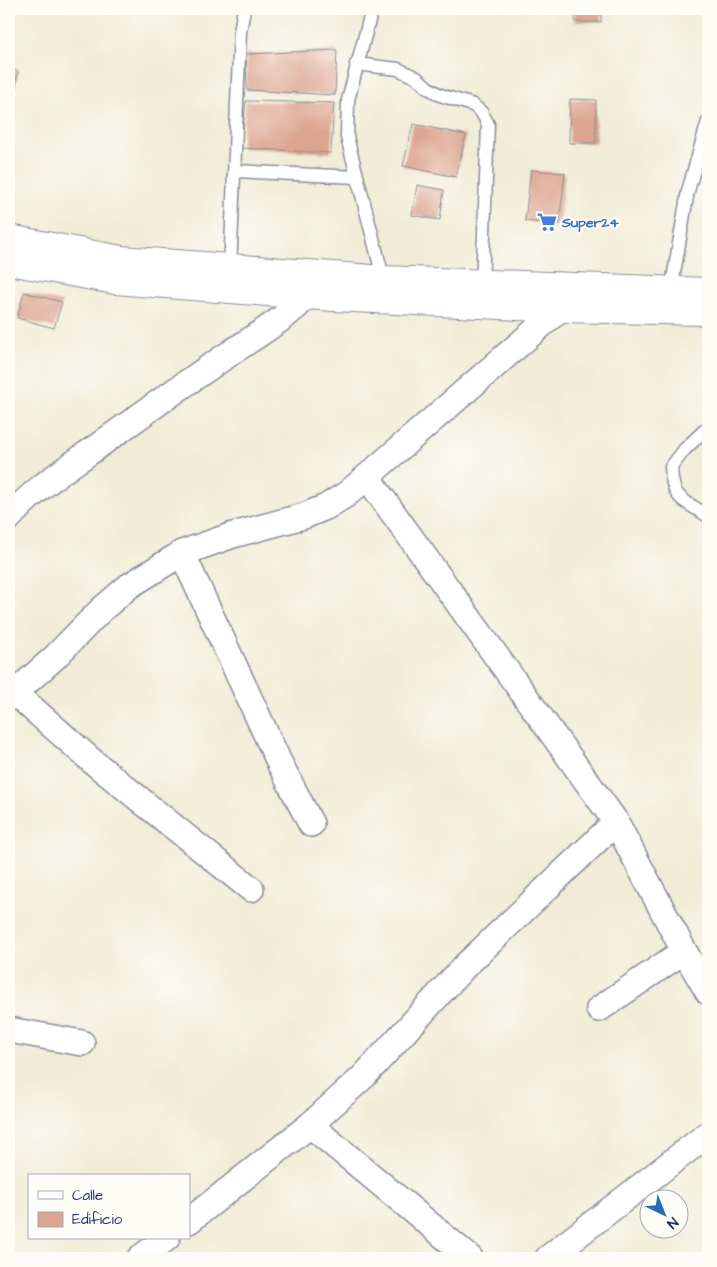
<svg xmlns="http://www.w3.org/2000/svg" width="717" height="1267" viewBox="0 0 717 1267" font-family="'Architects Daughter',sans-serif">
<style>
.building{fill:#dda590}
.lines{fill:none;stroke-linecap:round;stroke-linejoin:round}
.lane-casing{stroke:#868e9a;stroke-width:15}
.street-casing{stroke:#868e9a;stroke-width:28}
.primary-casing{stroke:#868e9a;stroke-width:30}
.lane{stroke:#fff;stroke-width:12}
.street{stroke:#fff;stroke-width:25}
.primary{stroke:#fff;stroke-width:28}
.labels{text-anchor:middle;stroke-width:4.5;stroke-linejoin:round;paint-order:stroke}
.shop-label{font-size:14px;font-weight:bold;fill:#366cbe;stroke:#fdfcf7;text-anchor:start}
</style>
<rect width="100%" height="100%" fill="#fdfcf7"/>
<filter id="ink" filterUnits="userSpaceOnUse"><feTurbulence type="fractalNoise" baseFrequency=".02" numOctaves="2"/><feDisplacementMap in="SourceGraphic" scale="10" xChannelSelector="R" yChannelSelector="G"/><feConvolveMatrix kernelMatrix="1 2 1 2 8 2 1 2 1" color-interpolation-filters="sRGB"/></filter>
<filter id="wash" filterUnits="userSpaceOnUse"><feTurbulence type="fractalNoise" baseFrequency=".0096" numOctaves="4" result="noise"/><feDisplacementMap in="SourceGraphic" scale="20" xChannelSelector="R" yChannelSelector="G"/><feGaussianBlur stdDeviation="1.12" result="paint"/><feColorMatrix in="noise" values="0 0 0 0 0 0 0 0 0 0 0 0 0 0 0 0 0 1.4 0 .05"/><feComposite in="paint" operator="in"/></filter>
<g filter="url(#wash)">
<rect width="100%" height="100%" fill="#f0ecd6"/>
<g id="blocks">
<!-- building -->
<g class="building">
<rect x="575" y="9" width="26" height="13"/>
<polygon points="337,50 335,95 247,90 246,54"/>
<polygon points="9,70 18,71 10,125 9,125"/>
<polygon points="570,99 596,100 596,143 569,143"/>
<polygon points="246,101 334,103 331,153 241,148"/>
<polygon points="413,124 466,135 456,177 403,166"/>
<polygon points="531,170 565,173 559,225 525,221"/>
<polygon points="417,185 444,190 440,220 412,215"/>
<polygon points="24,292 62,302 54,328 17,318"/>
</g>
</g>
</g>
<g filter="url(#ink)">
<use href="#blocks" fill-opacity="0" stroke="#868e9a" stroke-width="1"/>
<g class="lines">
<defs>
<g id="lane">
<polyline points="372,9 348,100 347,137 384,281"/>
<polyline points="356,64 398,69 417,78 427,87 440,95 473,105 482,113 488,124 482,287"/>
<polyline points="235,171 357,177"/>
<polyline points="230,271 240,32 244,9"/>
<polyline points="671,291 688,191 708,121"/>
<path d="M708,427L685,449L671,467C672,500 682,499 708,516"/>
</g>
<g id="street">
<polyline points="367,477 616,822 684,951 599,1009"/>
<path d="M9,518C32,491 63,471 91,451C137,418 182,385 229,354C257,335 299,311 318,283"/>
<polyline points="182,553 279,762 311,824"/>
<polyline points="15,693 92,761 251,889"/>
<polyline points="9,698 54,658 101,610 129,586 182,553 233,535 304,516 326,507 347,494 561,308 569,298"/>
<polyline points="684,951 708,992"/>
<polyline points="9,1030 82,1043"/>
<polyline points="310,1125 470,1258"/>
<polyline points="189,1221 310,1125 364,1076 464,967 616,822"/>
<polyline points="140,1258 167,1238"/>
<polyline points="548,1258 708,1134"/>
</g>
<g id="primary">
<polyline points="9,239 121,260 230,268 384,280 708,292"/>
<polyline points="9,261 115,280 333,297 561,308 708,311"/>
</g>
</defs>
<!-- lane casing -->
<use href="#lane" class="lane-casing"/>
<!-- street casing -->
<use href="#street" class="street-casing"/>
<!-- primary casing -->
<use href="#primary" class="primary-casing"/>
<!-- lane -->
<use href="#lane" class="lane"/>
<!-- street -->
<use href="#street" class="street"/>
<!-- primary -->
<use href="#primary" class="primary"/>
</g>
</g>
<!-- icons -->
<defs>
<symbol id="supermarket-bare" viewBox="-9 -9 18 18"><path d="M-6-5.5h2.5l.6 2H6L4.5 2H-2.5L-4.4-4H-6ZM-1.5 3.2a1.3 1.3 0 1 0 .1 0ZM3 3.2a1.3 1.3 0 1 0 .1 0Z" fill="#3f7fe0" stroke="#fdfcf7" stroke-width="2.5" paint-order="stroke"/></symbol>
</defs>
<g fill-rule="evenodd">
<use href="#supermarket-bare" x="533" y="208" width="28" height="28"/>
</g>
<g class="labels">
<!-- shop labels -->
<g class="shop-label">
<text x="562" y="227">Super24</text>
</g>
</g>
<!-- margin -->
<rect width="717" height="1267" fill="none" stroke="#fdfcf7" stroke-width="30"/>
<!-- legend -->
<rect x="28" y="1174" width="162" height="65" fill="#fdfcf7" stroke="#a3aaba"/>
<rect x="38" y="1191" width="25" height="8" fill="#ffffff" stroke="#a3aaba"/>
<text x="72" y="1200" font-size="15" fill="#1b2f5e">Calle</text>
<rect x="38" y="1212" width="25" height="15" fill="#dda590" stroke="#a3aaba"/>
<text x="72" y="1224" font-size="15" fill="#1b2f5e">Edificio</text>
<!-- north arrow -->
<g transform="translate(664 1214) rotate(137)"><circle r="24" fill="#fdfcf7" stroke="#a3aaba"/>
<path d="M0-4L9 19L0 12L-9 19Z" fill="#1f6fb2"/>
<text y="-8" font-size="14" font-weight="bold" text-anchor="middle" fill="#1b2f5e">N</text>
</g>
</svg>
